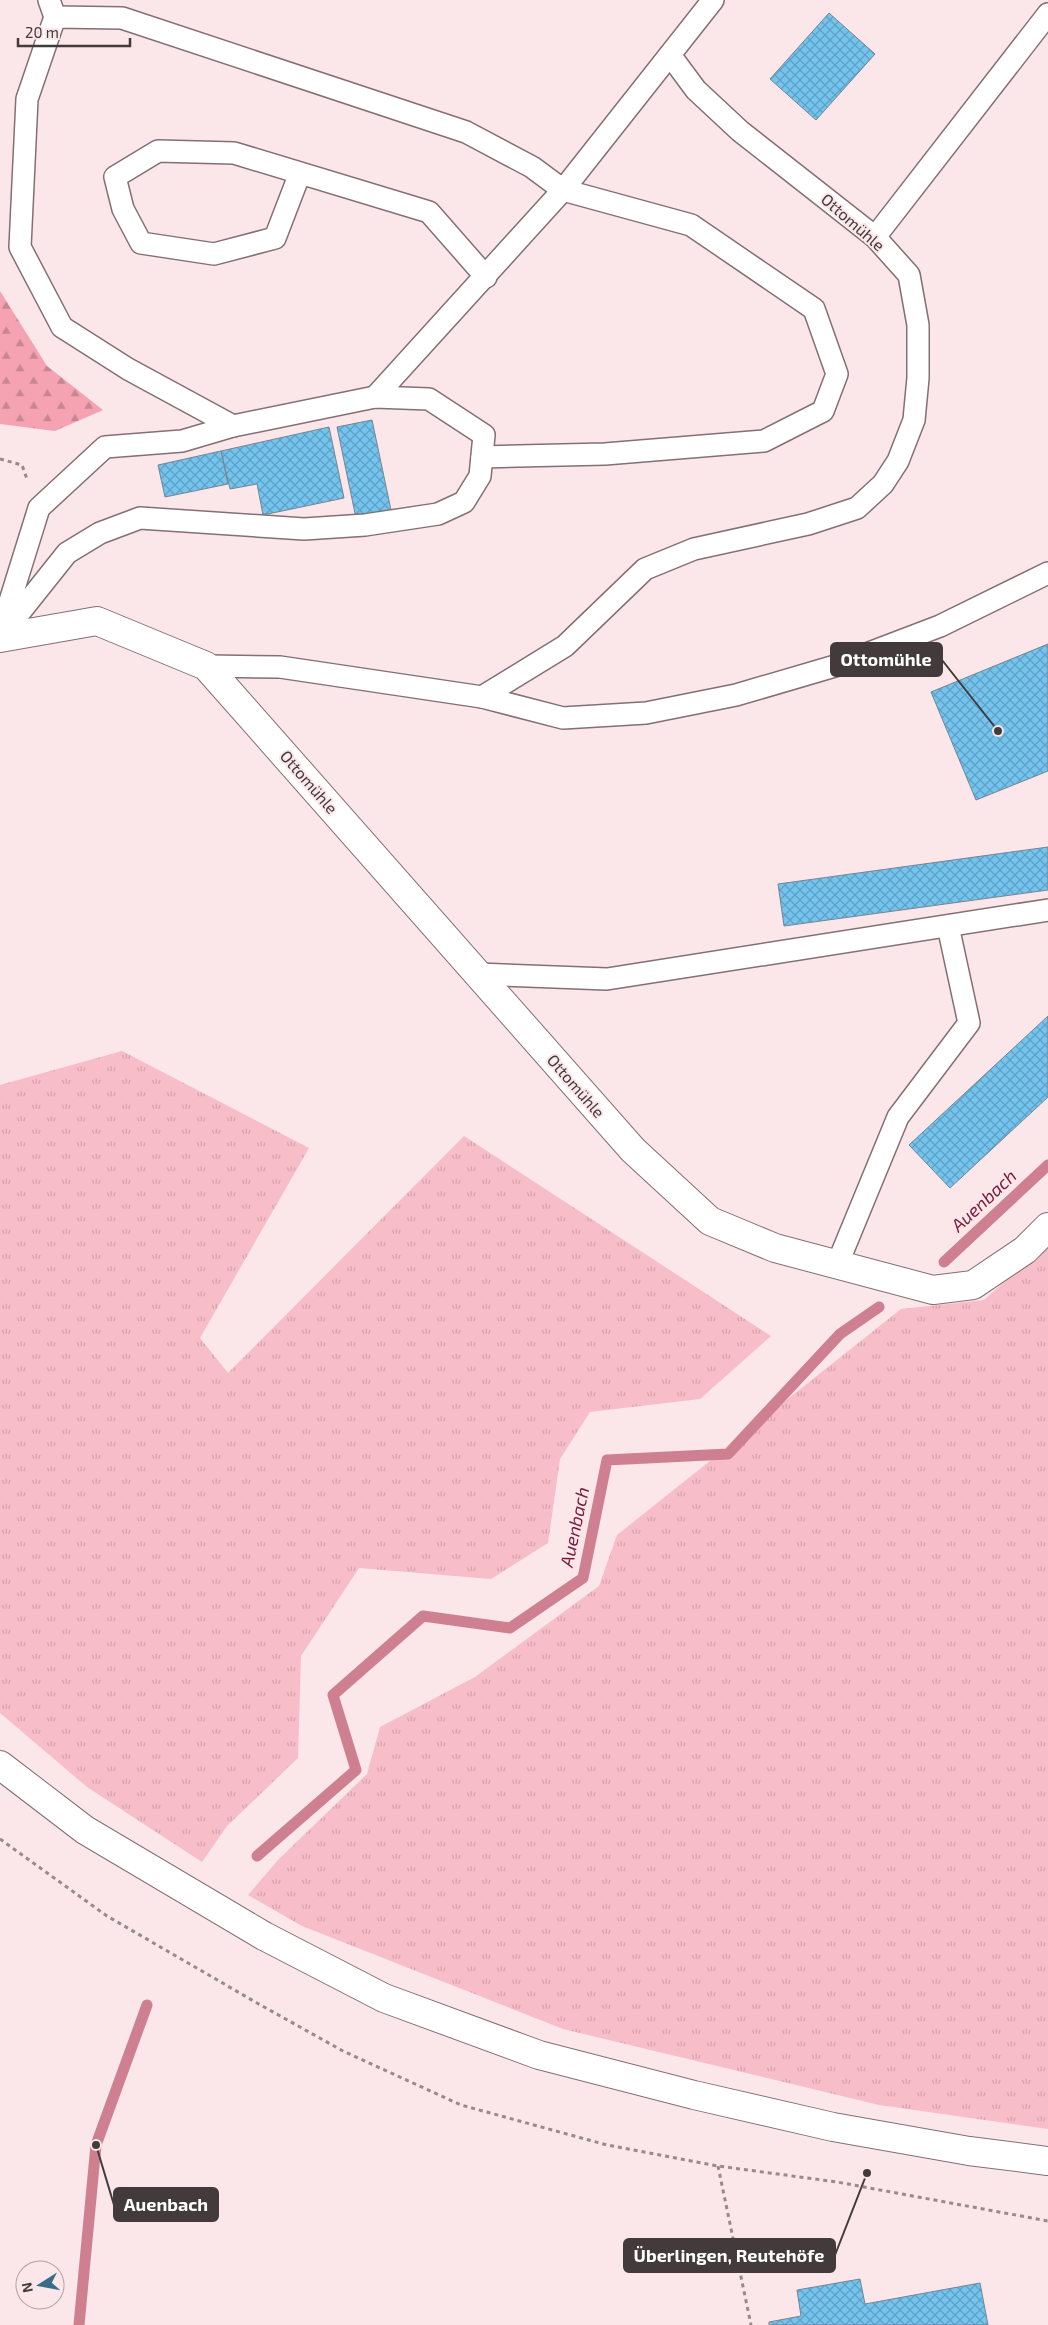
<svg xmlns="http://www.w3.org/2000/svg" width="1048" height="2325" viewBox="0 0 1048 2325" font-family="'Exo 2',sans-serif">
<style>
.grass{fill:url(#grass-tufts)}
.forest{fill:url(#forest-firs)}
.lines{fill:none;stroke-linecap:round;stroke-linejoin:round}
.stream{stroke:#ce7f90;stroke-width:11}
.building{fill:url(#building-cross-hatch);stroke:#75858e}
.lane-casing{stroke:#837073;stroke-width:24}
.street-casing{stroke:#837073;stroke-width:30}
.secondary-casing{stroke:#837073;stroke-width:30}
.path{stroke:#988a8c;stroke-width:3;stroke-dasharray:4 4;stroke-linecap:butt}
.lane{stroke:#fff;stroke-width:21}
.street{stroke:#fff;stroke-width:28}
.secondary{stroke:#fff;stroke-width:28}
.labels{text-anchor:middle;stroke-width:4;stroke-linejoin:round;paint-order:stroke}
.street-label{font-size:16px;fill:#423a3b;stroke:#fbe6ea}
.water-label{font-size:18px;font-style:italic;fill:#781939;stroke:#fbe6ea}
.leader{fill:none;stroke:#423a3b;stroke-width:2}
.callout-dot{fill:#423a3b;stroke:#fbe6ea;stroke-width:2}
.callout{fill:#423a3b;stroke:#423a3b;stroke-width:2}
.callout-label{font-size:18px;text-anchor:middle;font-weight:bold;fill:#fff}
</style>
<defs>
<pattern id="grass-tufts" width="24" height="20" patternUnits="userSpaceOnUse" patternTransform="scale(1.25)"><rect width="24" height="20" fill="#f7bdc8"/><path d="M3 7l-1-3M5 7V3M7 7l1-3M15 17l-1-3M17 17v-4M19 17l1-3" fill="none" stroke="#d5a3ad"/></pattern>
<pattern id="forest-firs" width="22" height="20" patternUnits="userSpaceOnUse" patternTransform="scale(1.25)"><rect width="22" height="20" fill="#f5a2b3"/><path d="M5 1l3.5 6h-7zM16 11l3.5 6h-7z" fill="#c88593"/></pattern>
<pattern id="building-cross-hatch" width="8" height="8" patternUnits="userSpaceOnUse" patternTransform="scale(1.25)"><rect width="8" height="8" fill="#73c4ef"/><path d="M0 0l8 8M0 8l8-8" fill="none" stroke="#60a0c3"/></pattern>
</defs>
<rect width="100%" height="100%" fill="#fbe6ea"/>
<!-- grass -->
<g class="grass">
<polygon points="122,1051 309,1148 200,1338 228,1373 464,1136 771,1336 700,1399 590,1412 560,1459 548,1543 491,1579 359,1568 301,1656 298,1758 227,1826 202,1862 87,1787 0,1713 0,1085"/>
<polygon points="1048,1243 1048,2129 879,2105 563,2029 302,1926 248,1895 278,1860 367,1774 380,1727 475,1677 599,1586 617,1535 901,1309 984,1300"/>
</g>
<!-- forest -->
<polygon class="forest" points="0,291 47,366 103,410 55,431 0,424"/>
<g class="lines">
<!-- stream -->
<g class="stream">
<polyline points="944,1262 1048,1165"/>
<polyline points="257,1856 356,1770 333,1695 423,1616 510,1628 583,1578 607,1460 728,1454 840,1334 879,1307"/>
<polyline points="79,2325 96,2145 147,2005"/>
</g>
</g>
<!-- building -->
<g class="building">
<polygon points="829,13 875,54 816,120 770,79"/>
<polygon points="372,420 391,510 356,518 337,427"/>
<polygon points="329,427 344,498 263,515 257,484 230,489 221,451"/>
<polygon points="221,451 228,484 165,497 158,465"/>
<polygon points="1048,644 1048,771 976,800 931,692"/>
<polygon points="1048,847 1048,890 784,926 778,884"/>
<polygon points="1048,1016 1048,1097 950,1188 909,1145"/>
<polygon points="860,2279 865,2304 980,2283 988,2325 769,2325 769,2322 801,2316 797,2290"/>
</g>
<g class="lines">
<defs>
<g id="lane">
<polyline points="49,0 55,17"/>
<polyline points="300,173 275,238 214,254 141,243 123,209 115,177 158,151 234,153 429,212 486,277"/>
<polyline points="875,237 1048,14"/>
<polyline points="375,397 563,190 713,0"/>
<polyline points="233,426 128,369 62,327 20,247 27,99 55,17 122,18 466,132 532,167 563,190 691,225 814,309 837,374 823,411 764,441 605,454 482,457"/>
<polyline points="0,633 39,508 105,447 182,441 233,426 375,397 429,399 484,435 480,476 464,502 438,514 365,525 304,529 140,518 100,533 67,553 0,637"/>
<polyline points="206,666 280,667 482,697 563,718 646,713 736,695 835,666 940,626 1048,573"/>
<polyline points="482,697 565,646 645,569 694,549 808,524 857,508 883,484 898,461 914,420 918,378 918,325 909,275 875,237 740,131 696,90 670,55"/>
<polyline points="478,974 607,979 1048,910"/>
<polyline points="837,1265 898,1117 969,1023 948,926"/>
</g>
<polyline id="street" points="0,638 97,621 206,666 633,1150 710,1221 775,1248 933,1290 973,1285 1025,1250 1048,1227"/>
<polyline id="secondary" points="0,1765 85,1830 264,1936 384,1998 539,2055 694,2095 833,2127 969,2151 1048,2161"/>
</defs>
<!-- lane casing -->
<use href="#lane" class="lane-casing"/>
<!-- street casing -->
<use href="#street" class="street-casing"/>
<!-- secondary casing -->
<use href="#secondary" class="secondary-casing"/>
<!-- path -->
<g class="path">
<polyline points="0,459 22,465 27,479"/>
<polyline points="0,1839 107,1916 257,2003 343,2051 461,2105 607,2145 718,2166 837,2182 1048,2221"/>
<polyline points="718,2166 751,2325"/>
</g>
<!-- lane -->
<use href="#lane" class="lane"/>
<!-- street -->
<use href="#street" class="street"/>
<!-- secondary -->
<use href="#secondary" class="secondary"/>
</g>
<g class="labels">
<!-- street labels -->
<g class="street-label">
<text transform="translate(853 222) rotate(41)" y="6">Ottomühle</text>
<text transform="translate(309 782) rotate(49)" y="6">Ottomühle</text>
<text transform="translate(576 1086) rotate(49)" y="6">Ottomühle</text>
</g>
<!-- water labels -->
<g class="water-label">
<text transform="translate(984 1201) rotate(-43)" y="6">Auenbach</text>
<text transform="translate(575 1527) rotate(-78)" y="6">Auenbach</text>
</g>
</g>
<!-- callouts -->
<path class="leader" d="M998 731L942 660M96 2145L114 2205M867 2173L835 2255"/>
<g class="callout-dot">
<circle cx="998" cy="731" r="5"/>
<circle cx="96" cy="2145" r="5"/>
<circle cx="867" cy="2173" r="5"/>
</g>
<g class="callout">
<rect x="831" y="643" width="111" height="33" rx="5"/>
<rect x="114" y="2188" width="104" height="33" rx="5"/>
<rect x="624" y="2239" width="211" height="33" rx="5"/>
</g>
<g class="callout-label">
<text x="886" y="666">Ottomühle</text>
<text x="166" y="2211">Auenbach</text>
<text x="729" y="2262">Überlingen, Reutehöfe</text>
</g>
<!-- north arrow -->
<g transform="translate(40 2285) rotate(259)"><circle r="24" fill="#fbe6ea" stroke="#b1a1a4"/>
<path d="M0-4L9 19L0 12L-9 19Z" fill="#386d89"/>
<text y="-8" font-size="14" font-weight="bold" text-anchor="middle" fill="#423a3b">N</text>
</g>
<!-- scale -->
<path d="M18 38v8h112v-8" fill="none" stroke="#423a3b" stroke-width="2.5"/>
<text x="25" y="38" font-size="15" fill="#423a3b" stroke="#fbe6ea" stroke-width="4" paint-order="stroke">20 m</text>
</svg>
